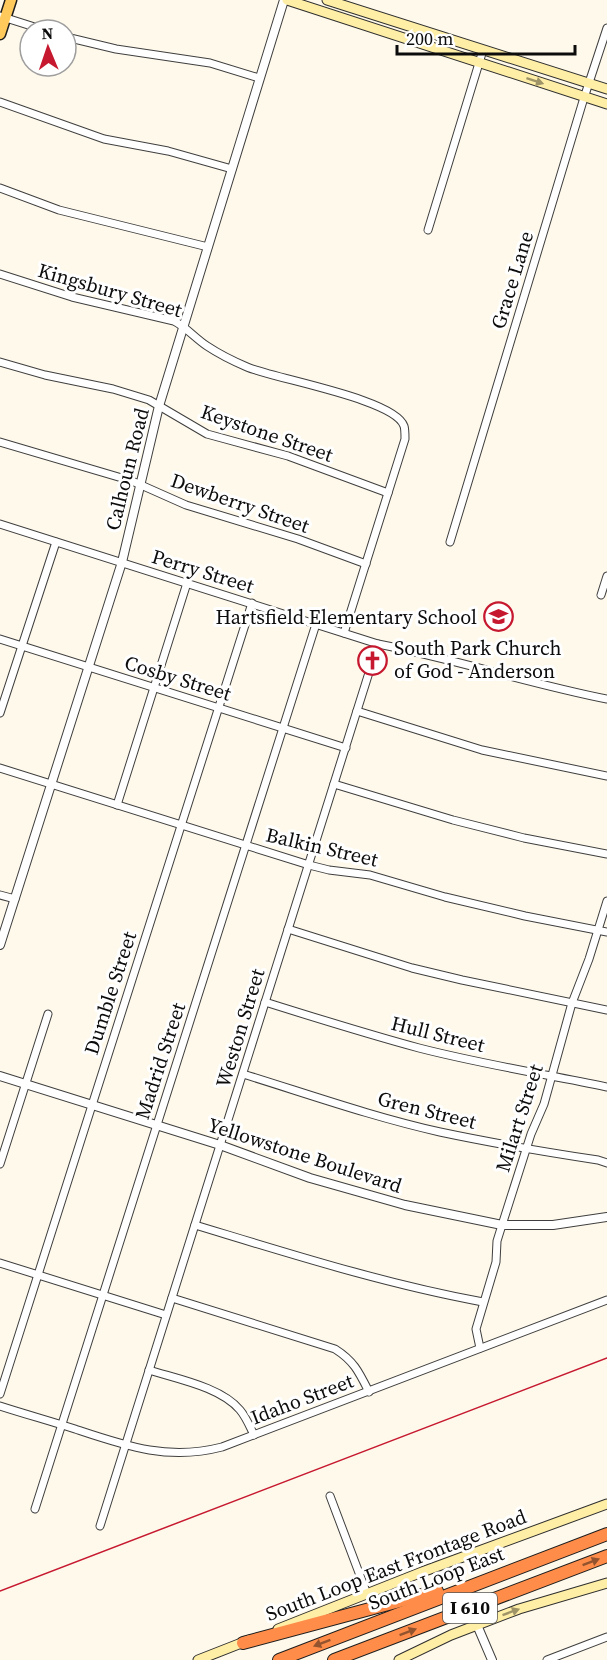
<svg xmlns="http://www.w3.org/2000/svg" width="607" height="1660" viewBox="0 0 607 1660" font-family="'Source Serif 4',serif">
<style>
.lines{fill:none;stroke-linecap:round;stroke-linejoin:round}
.minor-casing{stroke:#3f3f3f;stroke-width:9}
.tertiary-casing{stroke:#3f3f3f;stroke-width:10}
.secondary-casing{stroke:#2e2e2e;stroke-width:11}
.primary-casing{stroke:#1d1d1d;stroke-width:13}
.motorway-casing{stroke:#1d1d1d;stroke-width:14}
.minor{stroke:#fff;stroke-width:7}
.tertiary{stroke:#fff;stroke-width:8}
.secondary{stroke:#ffeea6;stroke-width:9}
.primary{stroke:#ffc95b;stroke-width:10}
.motorway{stroke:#ff8d49;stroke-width:12}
.rail{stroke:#c61930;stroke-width:1.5}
.oneway{fill:#9e9468}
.oneway2{fill:#92532e}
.labels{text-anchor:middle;stroke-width:6;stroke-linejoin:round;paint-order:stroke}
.shield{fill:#fff;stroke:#555;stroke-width:1.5}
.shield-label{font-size:18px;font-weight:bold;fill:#0c0c0c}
.street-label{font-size:20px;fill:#0c0c0c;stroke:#fff}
.poi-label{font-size:20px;fill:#0c0c0c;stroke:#fff;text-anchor:end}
</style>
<rect width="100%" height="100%" fill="#fff9eb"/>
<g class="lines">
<defs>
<g id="minor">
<polyline points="0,16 44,30"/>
<polyline points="66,37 116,49 210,63 259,78"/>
<polyline points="0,102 104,139 168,151 232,169"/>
<polyline points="0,188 59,210 208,247"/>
<polyline points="428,230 483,50"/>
<path d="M0,274L72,297L174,321C186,327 195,338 207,346C219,354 233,361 247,367C275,379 395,399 404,426C405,429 405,436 405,439L344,633"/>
<polyline points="0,362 45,375 113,389 149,400 207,434 288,456 388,493"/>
<polyline points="0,442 132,481 186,505 298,539 366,564"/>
<path d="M0,524L378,644C455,659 530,684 607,699"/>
<polyline points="450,542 583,101 607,28"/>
<polyline points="601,595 607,576"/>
<polyline points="0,639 346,748"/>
<polyline points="357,711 482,750 607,776"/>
<polyline points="0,713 56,542"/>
<polyline points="0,768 309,865 329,870 370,875 445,897 525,916 607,932"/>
<polyline points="334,784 453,820 524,838 607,854"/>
<polyline points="117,805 187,583"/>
<polyline points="0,895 15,899"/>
<polyline points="288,929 412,968 462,980 607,1010"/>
<path d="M265,1002C316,1018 367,1034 419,1048C481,1064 544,1074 607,1087"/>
<path d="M243,1074C308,1094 373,1117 440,1132C492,1143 545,1152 598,1160L607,1163"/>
<polyline points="0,1164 48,1014"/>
<path d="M195,1225C291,1254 385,1284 483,1302"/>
<polyline points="0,1263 166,1315"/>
<path d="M172,1298L335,1349C354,1361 359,1372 369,1392"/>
<polyline points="480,1348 476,1329 496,1262 497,1241 502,1225 531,1134 544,1104 572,1003 589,959 607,901"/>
<path d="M149,1370C177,1379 221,1387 240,1410C246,1417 250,1427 254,1435"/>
<polyline points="0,1394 252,603"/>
<path d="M0,1406C25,1414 50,1421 75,1429C126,1446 168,1461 222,1447L607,1300"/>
<polyline points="330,1496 367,1594"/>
<polyline points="35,1509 316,624"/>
<polyline points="100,1526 378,644"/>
<polyline points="547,1660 607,1637"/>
</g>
<g id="tertiary">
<polyline points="0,945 122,562 159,406 284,0"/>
<polyline points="0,1076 220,1145 310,1178 405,1205 502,1225 553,1225 607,1217"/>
<polyline points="477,1625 492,1660"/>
</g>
<g id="secondary">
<polyline points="287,0 607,104"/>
<polyline points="327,0 607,89"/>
<polyline points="278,1629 422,1572 607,1504"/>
<polyline points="198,1660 249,1640"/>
<polyline points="399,1660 451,1635 519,1609 607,1583"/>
</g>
<polyline id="primary" points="0,34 11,0"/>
<g id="motorway">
<polyline points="243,1643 437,1591"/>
<polyline points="279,1660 607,1534"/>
<polyline points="334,1660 607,1556"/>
</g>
</defs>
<!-- minor casing -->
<use href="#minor" class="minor-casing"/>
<!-- tertiary casing -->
<use href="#tertiary" class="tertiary-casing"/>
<!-- secondary casing -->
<use href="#secondary" class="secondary-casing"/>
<!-- primary casing -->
<use href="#primary" class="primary-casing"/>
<!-- motorway casing -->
<use href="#motorway" class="motorway-casing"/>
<!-- minor -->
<use href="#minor" class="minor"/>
<!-- tertiary -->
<use href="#tertiary" class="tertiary"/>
<!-- secondary -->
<use href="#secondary" class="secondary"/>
<!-- primary -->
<use href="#primary" class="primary"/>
<!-- motorway -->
<use href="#motorway" class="motorway"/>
<!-- rail -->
<polyline class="rail" points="0,1591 607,1358"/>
</g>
<!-- one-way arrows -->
<defs><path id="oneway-solid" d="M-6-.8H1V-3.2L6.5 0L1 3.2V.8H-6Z" transform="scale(1.5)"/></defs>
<g class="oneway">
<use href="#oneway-solid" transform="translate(535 81) rotate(18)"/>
<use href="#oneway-solid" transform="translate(511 1612) rotate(-20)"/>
</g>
<g class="oneway2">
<use href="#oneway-solid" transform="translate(591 1562) rotate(-21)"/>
<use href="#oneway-solid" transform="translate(408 1632) rotate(-21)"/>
<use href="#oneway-solid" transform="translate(322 1643) rotate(159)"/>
</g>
<!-- icons -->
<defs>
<symbol id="school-ring" viewBox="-11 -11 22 22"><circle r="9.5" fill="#fff" stroke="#c61930" stroke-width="1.5"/><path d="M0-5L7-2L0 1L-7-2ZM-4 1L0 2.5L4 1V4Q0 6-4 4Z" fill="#c61930"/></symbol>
<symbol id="church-ring" viewBox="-11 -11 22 22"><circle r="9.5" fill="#fff" stroke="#c61930" stroke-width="1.5"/><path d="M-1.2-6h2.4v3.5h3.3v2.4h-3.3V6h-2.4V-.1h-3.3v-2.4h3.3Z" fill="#c61930"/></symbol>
</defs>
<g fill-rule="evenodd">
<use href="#school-ring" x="482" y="600" width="33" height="33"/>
<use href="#church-ring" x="356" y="644" width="33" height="33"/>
</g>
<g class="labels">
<!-- shield labels -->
<rect class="shield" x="443" y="1593" width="54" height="30" rx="4.5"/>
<g class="shield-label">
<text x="470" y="1614">I 610</text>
</g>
<!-- street labels -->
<g class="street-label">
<text transform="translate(512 280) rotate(-73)" y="7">Grace Lane</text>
<text transform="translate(110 290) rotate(16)" y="7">Kingsbury Street</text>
<text transform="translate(267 433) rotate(19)" y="7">Keystone Street</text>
<text transform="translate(127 469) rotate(-76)" y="7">Calhoun Road</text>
<text transform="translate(240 503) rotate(19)" y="7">Dewberry Street</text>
<text transform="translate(203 571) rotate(17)" y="7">Perry Street</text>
<text transform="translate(178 678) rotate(17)" y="7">Cosby Street</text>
<text transform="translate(322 847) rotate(13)" y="7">Balkin Street</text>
<text transform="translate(110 993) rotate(-72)" y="7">Dumble Street</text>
<text transform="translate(240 1028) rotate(-73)" y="7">Weston Street</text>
<text transform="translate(438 1034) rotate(14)" y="7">Hull Street</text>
<text transform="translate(160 1061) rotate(-72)" y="7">Madrid Street</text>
<text transform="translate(427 1110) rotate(14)" y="7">Gren Street</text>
<text transform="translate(519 1118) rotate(-72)" y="7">Milart Street</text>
<text transform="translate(305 1155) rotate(18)" y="7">Yellowstone Boulevard</text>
<text transform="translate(302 1399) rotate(-21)" y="7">Idaho Street</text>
<text transform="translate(396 1565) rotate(-21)" y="7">South Loop East Frontage Road</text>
<text transform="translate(436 1578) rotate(-21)" y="7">South Loop East</text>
</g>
<!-- poi labels -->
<g class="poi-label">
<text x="477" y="624">Hartsfield Elementary School</text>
<text x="394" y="655" text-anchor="start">South Park Church<tspan x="394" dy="23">of God - Anderson</tspan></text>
</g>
</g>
<!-- north arrow -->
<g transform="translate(48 48) rotate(358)"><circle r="28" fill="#ffffff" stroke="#9e9e9e" stroke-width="1.5"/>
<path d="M0-4.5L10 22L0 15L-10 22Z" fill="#c61930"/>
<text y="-9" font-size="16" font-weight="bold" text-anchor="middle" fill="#0c0c0c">N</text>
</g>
<!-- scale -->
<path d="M397 45v9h178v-9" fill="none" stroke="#0c0c0c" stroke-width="3"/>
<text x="406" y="45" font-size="18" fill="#0c0c0c" stroke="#ffffff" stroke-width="4.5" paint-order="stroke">200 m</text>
</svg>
